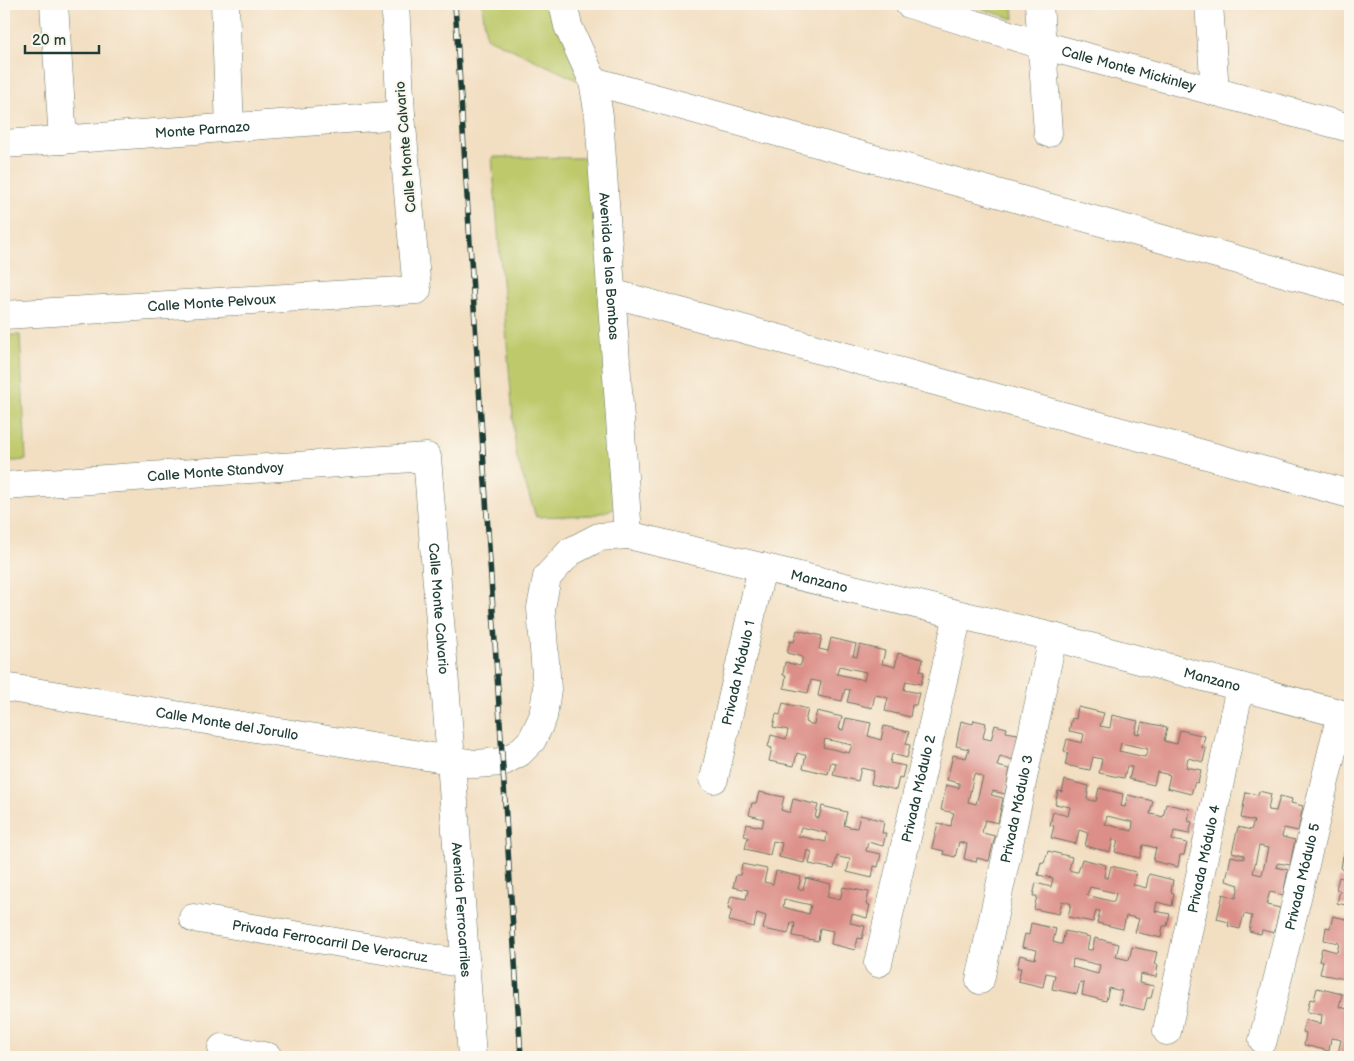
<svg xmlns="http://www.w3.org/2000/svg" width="1354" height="1061" viewBox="0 0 1354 1061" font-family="'Balsamiq Sans',sans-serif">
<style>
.green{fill:#bdc96b;stroke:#6e8350}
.building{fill:#dc8f88;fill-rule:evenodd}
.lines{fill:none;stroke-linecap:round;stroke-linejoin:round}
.minor-casing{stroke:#697565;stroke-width:29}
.minor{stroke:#fff;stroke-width:28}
.rail-casing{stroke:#1f3d34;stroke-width:5.5}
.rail{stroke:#fbf7ec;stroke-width:4;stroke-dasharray:11;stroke-linecap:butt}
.labels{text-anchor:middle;stroke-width:4;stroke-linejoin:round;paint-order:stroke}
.street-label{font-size:14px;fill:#1f3d34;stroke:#fbf7ec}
</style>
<rect width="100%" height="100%" fill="#fbf7ec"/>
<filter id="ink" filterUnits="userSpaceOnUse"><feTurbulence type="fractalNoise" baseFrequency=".02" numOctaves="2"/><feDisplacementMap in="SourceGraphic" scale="10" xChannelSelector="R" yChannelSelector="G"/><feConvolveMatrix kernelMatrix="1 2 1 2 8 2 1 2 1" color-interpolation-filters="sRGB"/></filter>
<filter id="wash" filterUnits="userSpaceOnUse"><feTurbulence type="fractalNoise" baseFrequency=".0096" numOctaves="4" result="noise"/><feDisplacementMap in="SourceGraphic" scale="20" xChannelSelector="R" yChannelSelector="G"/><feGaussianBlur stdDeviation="1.12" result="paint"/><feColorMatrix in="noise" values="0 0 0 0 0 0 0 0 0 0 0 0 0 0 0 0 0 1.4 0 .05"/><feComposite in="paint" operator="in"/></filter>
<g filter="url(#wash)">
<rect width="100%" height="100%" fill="#f2dec1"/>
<!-- green -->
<g class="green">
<polygon points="482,4 553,4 581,82 486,37"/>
<polygon points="966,4 1013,4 1014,19"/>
<polygon points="492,157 594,158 618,508 593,515 536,517 516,455"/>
<polygon points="4,335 20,335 26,460 4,462"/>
</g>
<g id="blocks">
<!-- building -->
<g class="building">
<path d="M797,630L822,636L819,649L828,651L831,638L856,644L853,656L857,657L860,645L885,651L882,664L888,665L895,667L898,653L923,659L920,671L924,672L921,684L906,681L904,690L919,693L916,705H912L910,717L885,711L888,698L881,696L875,695L872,708L847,702L850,690L845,689L842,701L818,696L821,682L811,680L808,693L784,688L786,675H783L785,662L800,666L802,661V657L787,653L790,641L794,642ZM839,666L866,672L864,680L837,674Z"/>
<path d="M783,703L808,709L805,722L811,724H814L817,711L842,717L839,729L843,730L846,718L871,723L868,736L881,740L884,726L909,732L906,744L910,745L907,758L892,754L890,763L905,766L902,778L899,777L896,790L871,784L874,771L861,768L858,781L833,775L836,763L831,762L828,774L803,768L806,755H804L797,753L794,766L769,761L772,748L768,747L771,735L786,739L788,730L773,727L776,714L780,715ZM825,739L852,745L849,753L823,747Z"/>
<path d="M1078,707L1104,713L1100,726L1110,728L1112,715L1138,721L1135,733L1139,734L1142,722L1167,727L1164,741L1177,744L1180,730L1205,736L1202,748L1206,749L1203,762L1188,758L1186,767L1201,770L1198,783L1195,782L1191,794L1167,788L1170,775L1157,772L1154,785L1129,779L1132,767L1127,766L1124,778L1099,773L1102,759L1093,757L1090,770L1065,765L1068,753L1064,751L1067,739L1082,743L1084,734L1069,731L1072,718L1076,719ZM1121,743L1148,749L1145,757L1119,751Z"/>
<path d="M974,720L986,723L983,738L991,740L995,725L1007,728L1006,732L1018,734L1013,760L1000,756L998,763L997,766L1010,769L1005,794L993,791L991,795L1003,798L998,823L985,820L983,827L982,833L995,836L989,861L977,858L976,862L964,859L967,844L959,842L955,857L943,854L944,851L932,848L938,823L951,826L952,819L954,813L941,810L946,785L959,788V783L947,780L953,755L966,758L969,749L956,746L961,721L973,724ZM974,774L983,777L976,804L968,802Z"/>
<path d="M1065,780L1089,786L1087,799L1093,801H1096L1099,788L1123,794L1121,806L1125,807L1128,795L1153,801L1150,814L1156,815L1163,817L1166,804L1190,809L1188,821L1192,822L1189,834L1174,831L1172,840L1187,843L1184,855H1180L1178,867L1153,861L1156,848L1149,846L1143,845L1140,858L1115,852L1118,840H1115L1113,839L1110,852L1085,846L1088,833L1079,830L1076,844L1051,838L1054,826L1050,825L1053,812L1068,816L1070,807L1055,804L1058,791L1062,792ZM1107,816L1133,822L1132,831L1105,824Z"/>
<path d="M1259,791L1271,794L1268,810L1276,811L1280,796L1292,799L1291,803L1303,806L1298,831L1284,828L1282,837L1295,840L1290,865L1278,863L1277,864L1276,867L1288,870L1283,895L1270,892L1268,898L1267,905L1280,908L1274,933L1262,930L1261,934L1249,931L1252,916L1244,914L1240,929L1228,926L1229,922L1217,919L1223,894L1236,898L1239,885L1226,881L1231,856L1244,859V855L1232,852L1238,827L1251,830L1254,821L1241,818L1246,792L1258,795ZM1259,846L1268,848L1262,875L1253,873Z"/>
<path d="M759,792L784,797L781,810L787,812H790L793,799L818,805L815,817L817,818H819L822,806L847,812L844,825L850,827L857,828L860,815L884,821L882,833H886L883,846L868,842L866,851L881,854L878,867L874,866L872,878L847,872L850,859L843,858L837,856L834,869L809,864L812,852L809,851L807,850L804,863L779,857L782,843L773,841L770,855L745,849L748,837L744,836L747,824L762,827L764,819L749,815L752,803H756ZM801,827L827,833L826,842L798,836Z"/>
<polygon points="1349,848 1350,848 1350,871 1341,869 1343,856 1348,857"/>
<path d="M1048,851L1072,857L1069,870L1076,872H1078L1082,859L1106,865L1104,877L1108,878L1111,866L1136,872L1133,885L1139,886L1146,888L1149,874L1173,880L1171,892L1174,893L1172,906L1157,902L1155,911L1170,914L1167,926H1163L1161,938L1135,932L1139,919L1132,917L1126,916L1123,929L1097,923L1100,911H1098L1096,910L1093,922L1068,917L1071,904L1069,903L1062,901L1059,914L1034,909L1037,896H1033L1036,883L1051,887L1053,878L1038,875L1041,862L1044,863ZM1090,887L1116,893L1114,902L1087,895Z"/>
<path d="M742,864L767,869L764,882L773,884L776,871L801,877L798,889L803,890L806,878L831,884L827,897L840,900L843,887L869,892L866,905H870L867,918L852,914L851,919L850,923L865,926L862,939L858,938L855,950L831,944L833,931L820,928L818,941L793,936L795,923H791L788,934L763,929L766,916L757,913L754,927L729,921L732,909L728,908L731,896L746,899L748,890L733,887L736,875H740ZM784,899L811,905L809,914L783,907Z"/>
<polygon points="1339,877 1350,880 1350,906 1337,903 1340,891 1336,889"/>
<polygon points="1333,916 1350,920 1350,967 1348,966 1345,979 1320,974 1323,961 1319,961 1322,948 1337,952 1339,943 1324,940 1326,927 1330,928"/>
<path d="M1031,923L1056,929L1053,942L1060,944H1062L1065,931L1090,937L1087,949L1090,950H1092L1095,938L1119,944L1116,957L1129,960L1132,947L1157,952L1154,964L1158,965L1156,977L1140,974L1139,983L1154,986L1151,998H1147L1144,1010L1119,1004L1122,991L1109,988L1106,1001L1082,995L1084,983H1082L1080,982L1077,994L1052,989L1055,975L1046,973L1043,987L1018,981L1021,968H1017L1020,955L1035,959L1036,954L1037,950L1022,947L1025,934L1029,935ZM1073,959L1100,965L1098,974L1072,967Z"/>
<polygon points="1317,988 1342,994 1339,1007 1348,1009 1350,1001 1350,1056 1338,1053 1341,1040 1338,1039 1331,1038 1329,1051 1304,1045 1306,1033 1303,1032 1305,1020 1321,1024 1322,1015 1307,1012 1310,999 1314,1000"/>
</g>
</g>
</g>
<g filter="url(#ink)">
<use href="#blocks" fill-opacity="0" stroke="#697565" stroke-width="1"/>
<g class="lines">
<defs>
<g id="minor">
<polyline points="54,4 63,140"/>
<polyline points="225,4 230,126"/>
<path id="s1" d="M563,4L568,26L593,81L599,116L628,535"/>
<path id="s2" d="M909,4L1042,45L1350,128"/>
<polyline points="1039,4 1048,133"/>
<polyline points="1209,4 1215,92"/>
<polyline points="593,81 1350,291"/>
<path id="s3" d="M4,144L401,115"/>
<polyline points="611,293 1350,494"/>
<path id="s4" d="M4,315L417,290L401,115L395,4"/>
<path id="s5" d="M4,486L427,457L451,760L472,1057"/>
<path id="s6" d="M4,687L475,764L502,762L519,753L532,740L543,717L547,689L541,608L547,577L570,552L599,537L628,535L1053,637L1350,716"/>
<path id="s7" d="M714,779L762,567"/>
<path id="s8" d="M193,918L466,964"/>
<path id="s9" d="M878,963L958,615"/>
<path id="s10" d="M980,980L1053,637"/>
<path id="s11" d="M1167,1031L1240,687"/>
<path id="s12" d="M1263,1040L1341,714"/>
<polyline points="222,1048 268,1057"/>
</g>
</defs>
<!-- minor casing -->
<use href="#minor" class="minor-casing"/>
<!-- minor -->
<use href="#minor" class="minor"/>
<defs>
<polyline id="rail" points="455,4 521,1057"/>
</defs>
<!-- rail casing -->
<use href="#rail" class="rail-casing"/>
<!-- rail -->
<use href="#rail" class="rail"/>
</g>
</g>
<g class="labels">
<!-- street labels -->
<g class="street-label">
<text dy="5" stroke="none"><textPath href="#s2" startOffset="229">Calle Monte Mickinley</textPath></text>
<text dy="5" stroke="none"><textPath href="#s3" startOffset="199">Monte Parnazo</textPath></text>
<text transform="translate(405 147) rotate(-95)" y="5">Calle Monte Calvario</text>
<text dy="5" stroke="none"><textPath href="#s1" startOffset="269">Avenida de las Bombas</textPath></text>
<text dy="5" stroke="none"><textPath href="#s4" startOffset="208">Calle Monte Pelvoux</textPath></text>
<text dy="5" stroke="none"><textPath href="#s5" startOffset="212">Calle Monte Standvoy</textPath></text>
<text dy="5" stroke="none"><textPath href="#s6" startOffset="1001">Manzano</textPath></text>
<text dy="5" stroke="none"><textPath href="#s5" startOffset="576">Calle Monte Calvario</textPath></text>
<text dy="5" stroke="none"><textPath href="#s7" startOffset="109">Privada Módulo 1</textPath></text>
<text dy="5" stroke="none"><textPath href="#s6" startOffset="1406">Manzano</textPath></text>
<text dy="5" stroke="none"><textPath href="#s6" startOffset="226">Calle Monte del Jorullo</textPath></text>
<text dy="5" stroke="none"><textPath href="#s9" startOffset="179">Privada Módulo 2</textPath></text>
<text dy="5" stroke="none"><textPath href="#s10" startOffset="175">Privada Módulo 3</textPath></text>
<text dy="5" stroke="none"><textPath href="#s11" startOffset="176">Privada Módulo 4</textPath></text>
<text dy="5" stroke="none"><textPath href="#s12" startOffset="168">Privada Módulo 5</textPath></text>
<text dy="5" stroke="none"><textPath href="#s5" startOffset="878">Avenida Ferrocarriles</textPath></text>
<text dy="5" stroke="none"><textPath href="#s8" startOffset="139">Privada Ferrocarril De Veracruz</textPath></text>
</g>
</g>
<!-- margin -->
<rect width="1354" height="1061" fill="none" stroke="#fbf7ec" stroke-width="20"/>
<!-- scale -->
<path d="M25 45v8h74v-8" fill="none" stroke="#1f3d34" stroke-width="2.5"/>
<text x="32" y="45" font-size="15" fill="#1f3d34" stroke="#fbf7ec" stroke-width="4" paint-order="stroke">20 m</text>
</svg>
